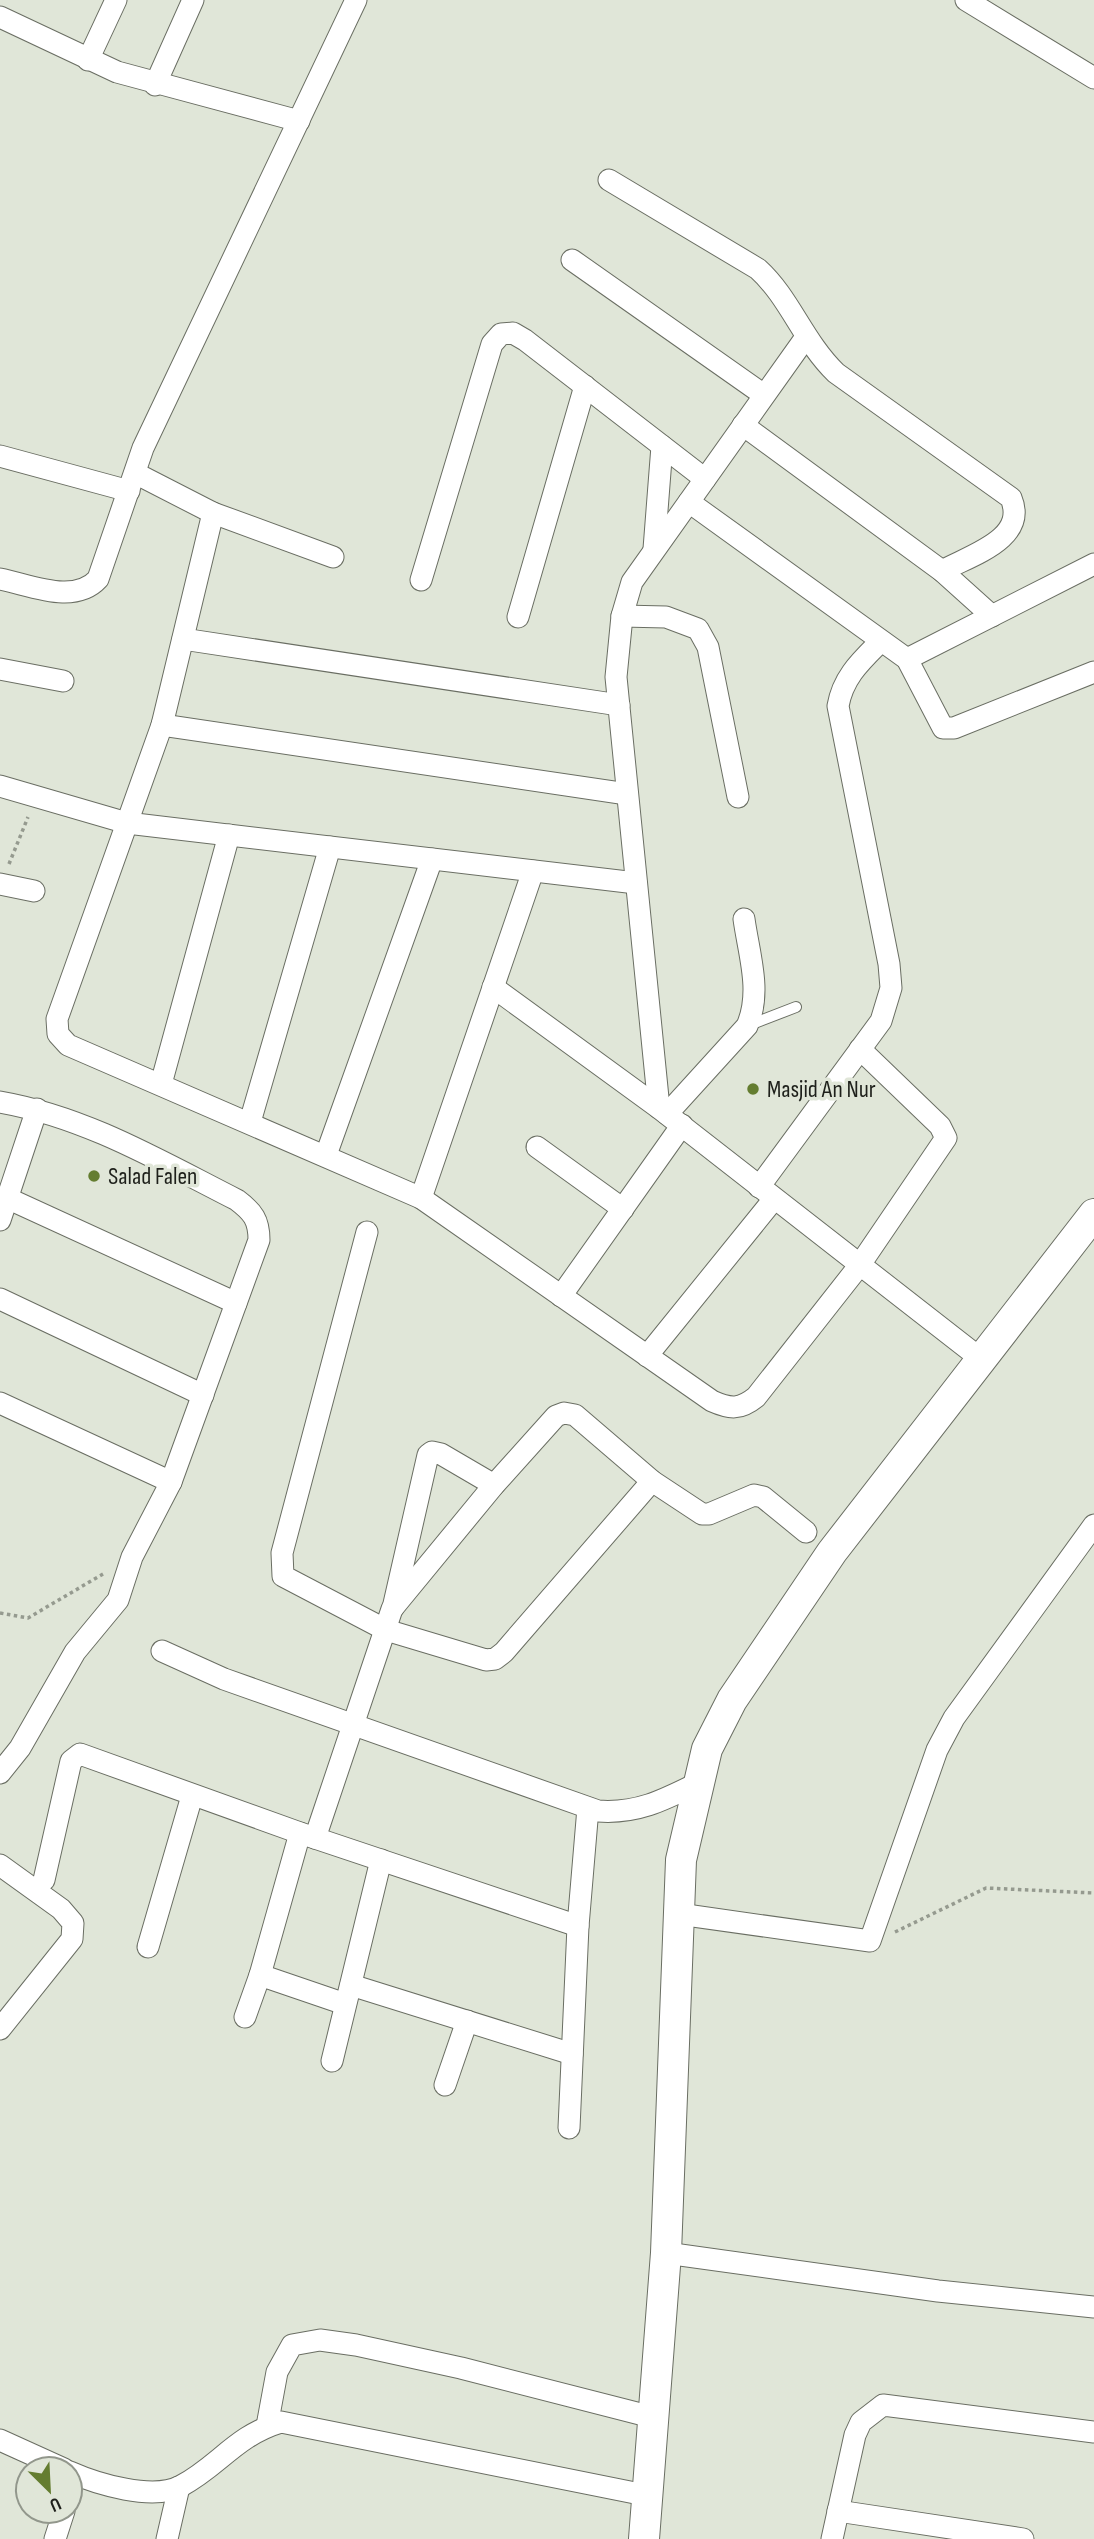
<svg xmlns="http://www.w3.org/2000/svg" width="1094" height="2539" viewBox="0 0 1094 2539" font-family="'Sofia Sans Condensed',sans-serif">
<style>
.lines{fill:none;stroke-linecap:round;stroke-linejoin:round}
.lane-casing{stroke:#6a6e63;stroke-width:12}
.street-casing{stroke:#6a6e63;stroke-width:23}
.secondary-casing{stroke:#6a6e63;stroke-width:32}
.path{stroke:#959a8f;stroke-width:3.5;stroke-dasharray:3.5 3.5;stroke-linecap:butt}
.lane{stroke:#fff;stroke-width:10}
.street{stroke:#fff;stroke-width:21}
.secondary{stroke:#fff;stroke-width:30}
.poi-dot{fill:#647d30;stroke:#e0e6d8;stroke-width:2.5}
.labels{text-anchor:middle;stroke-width:7;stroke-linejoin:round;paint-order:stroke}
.poi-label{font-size:24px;fill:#1e201b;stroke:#e0e6d8;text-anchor:start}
</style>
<rect width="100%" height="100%" fill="#e0e6d8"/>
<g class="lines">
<defs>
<polyline id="lane" points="747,1026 796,1007"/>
<g id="street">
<polyline points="966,0 1094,78"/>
<polyline points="0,17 117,72 299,121"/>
<polyline points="88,60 116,0"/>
<polyline points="155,85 193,0"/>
<path d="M609,180L758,269C790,298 803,341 836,373L1011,498C1028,539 971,555 942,571"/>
<polyline points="572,260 764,395"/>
<polyline points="743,425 942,571 992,616"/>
<polyline points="0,456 129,491"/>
<polyline points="135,473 213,513 333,557"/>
<polyline points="689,502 907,659 943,728 954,728 1094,672"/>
<path d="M213,513L162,725L57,1019L58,1034L68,1045L421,1198L712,1401C730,1409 740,1410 756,1397L859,1266L946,1138L940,1126L860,1049"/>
<polyline points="654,549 662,446"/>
<path d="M0,579C31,585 74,605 98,579L143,448L356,0"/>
<polyline points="421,580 492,344 501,334 513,333 525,340 705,479"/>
<polyline points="622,616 666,617 698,629 708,647 738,797"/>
<polyline points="518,617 585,386"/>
<polyline points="183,639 619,705"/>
<polyline points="907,659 1094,564"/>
<polyline points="0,669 63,681"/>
<polyline points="162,725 627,794"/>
<polyline points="0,786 127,823 636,883"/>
<polyline points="0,884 34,891"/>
<polyline points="493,987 659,1108 981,1359"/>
<polyline points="161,1084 229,835"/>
<path d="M0,1102C86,1117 160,1161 237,1200C253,1212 259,1220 259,1240L171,1482L132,1557L118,1600L75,1652L20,1748L0,1773"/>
<polyline points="659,1108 616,677 622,616 632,582 806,337"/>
<path d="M667,1114L747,1026C762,992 749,955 744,919"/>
<polyline points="250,1122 330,847"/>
<polyline points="537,1147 623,1209"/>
<polyline points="326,1155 432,859"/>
<path d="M759,1187L881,1021L891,988L889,964L838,706C843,677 861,661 881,641"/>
<polyline points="7,1198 236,1303"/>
<polyline points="421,1198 533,871"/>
<polyline points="0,1220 37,1109"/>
<polyline points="367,1232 282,1553 283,1576 386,1630 486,1660 495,1659 504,1652 652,1481"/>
<polyline points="561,1296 682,1125"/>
<polyline points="0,1299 203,1395"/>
<polyline points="647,1356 774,1199"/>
<polyline points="0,1403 171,1482"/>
<polyline points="393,1608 428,1455 432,1452 441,1454 494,1485"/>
<path d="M162,1651L224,1679L598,1811C637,1814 664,1800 698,1783"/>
<polyline points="315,1838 392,1609 494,1485 556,1416 564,1413 575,1415 652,1481 702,1514 709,1514 754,1495 763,1497 806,1532"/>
<polyline points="0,1865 61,1909 73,1923 72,1939 0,2029"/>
<polyline points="44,1880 71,1761 80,1754 300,1833 578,1926"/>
<polyline points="679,1914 870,1941 937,1750 954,1718 1094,1525"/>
<polyline points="148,1947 192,1796"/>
<polyline points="260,1975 345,2004"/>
<polyline points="351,1985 572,2054"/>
<polyline points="245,2017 260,1975 300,1833"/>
<polyline points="332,2061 381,1860"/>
<polyline points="445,2085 467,2021"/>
<polyline points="569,2128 578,1926 588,1808"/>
<polyline points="666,2253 938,2291 1094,2307"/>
<polyline points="267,2426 277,2372 292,2345 320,2340 356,2345 461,2368 652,2417"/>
<polyline points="0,2440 64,2469"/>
<path d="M70,2472C97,2484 153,2501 181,2486C219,2466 235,2436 281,2422L645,2495"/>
<polyline points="838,2511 1023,2539"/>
<polyline points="55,2539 64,2511"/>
<polyline points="167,2539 179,2487"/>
<polyline points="832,2539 855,2435 861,2422 883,2405 1094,2432"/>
</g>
<polyline id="secondary" points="644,2539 666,2253 681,1860 707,1749 732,1700 832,1552 1094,1214"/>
</defs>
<!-- lane casing -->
<use href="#lane" class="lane-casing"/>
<!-- street casing -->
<use href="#street" class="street-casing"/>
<!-- secondary casing -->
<use href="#secondary" class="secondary-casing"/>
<!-- path -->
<g class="path">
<polyline points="9,864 28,817"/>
<polyline points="0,1613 28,1618 103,1574"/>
<polyline points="895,1932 986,1888 1094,1893"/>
</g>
<!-- lane -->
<use href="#lane" class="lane"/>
<!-- street -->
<use href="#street" class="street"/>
<!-- secondary -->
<use href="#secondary" class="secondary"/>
</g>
<!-- markers -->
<g class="poi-dot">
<circle cx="753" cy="1089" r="7"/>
<circle cx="94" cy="1176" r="7"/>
</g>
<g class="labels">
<!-- poi labels -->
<g class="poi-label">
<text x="767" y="1097">Masjid An Nur</text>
<text x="108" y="1184">Salad Falen</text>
</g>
</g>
<!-- north arrow -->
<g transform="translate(49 2490) rotate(156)"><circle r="33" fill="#e0e6d8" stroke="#92978c" stroke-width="2"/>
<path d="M0-5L12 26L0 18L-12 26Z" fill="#647d30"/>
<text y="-10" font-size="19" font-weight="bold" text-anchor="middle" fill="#1e201b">U</text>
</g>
</svg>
